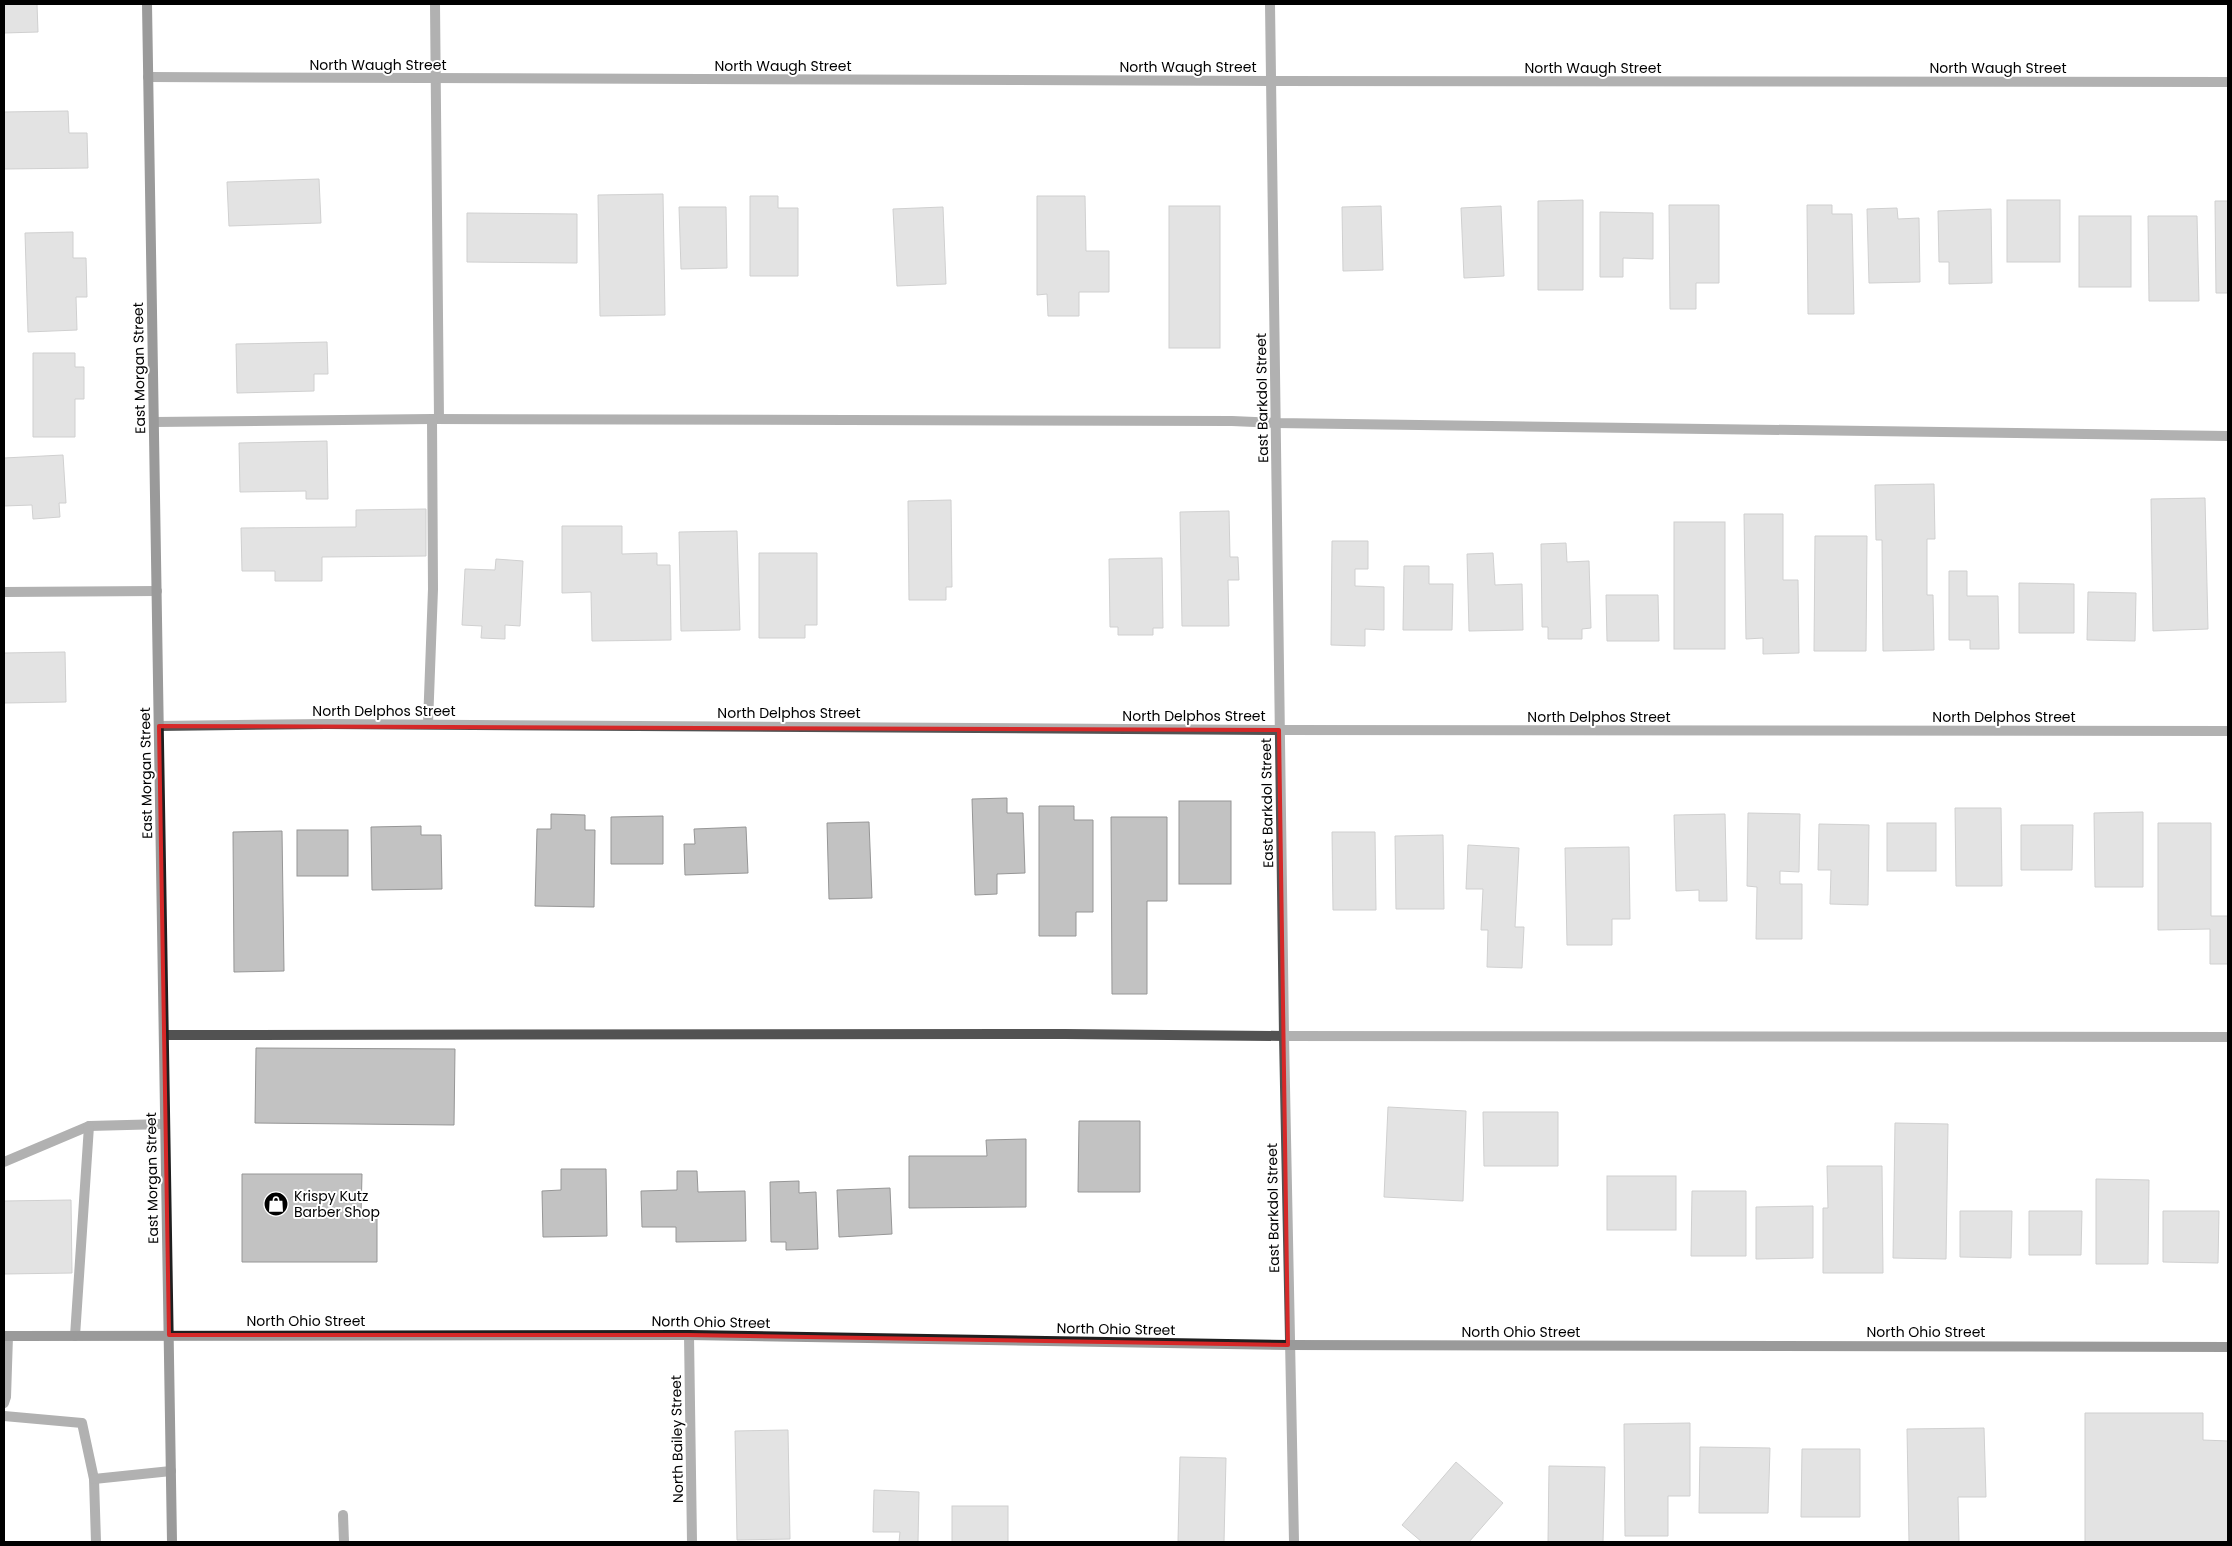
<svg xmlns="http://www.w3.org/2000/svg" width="2232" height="1546" viewBox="0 0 2232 1546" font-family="Poppins,sans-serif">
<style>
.building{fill:#c2c2c2;stroke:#969696}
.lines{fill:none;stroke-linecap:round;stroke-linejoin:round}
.lane{stroke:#525252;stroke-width:10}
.street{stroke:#525252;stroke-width:10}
.secondary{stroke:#1f1f1f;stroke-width:10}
.marked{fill:none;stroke:#d62828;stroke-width:4;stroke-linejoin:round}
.labels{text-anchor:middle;stroke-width:4;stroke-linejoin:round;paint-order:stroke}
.street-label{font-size:14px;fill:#000;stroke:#fff}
.poi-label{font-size:14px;fill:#000;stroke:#fff;text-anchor:start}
</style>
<rect width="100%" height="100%" fill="#fff"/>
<!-- building -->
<g class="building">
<polygon points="4,4 37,4 38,32 4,33"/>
<polygon points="68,111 69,133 87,133 88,168 4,169 4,112"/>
<polygon points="319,179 321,223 229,226 227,182"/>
<polygon points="663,194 665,315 600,316 598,195"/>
<polygon points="750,196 778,196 778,208 798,208 798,276 750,276"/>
<polygon points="1037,196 1085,196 1086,251 1109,251 1109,292 1079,292 1079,316 1048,316 1047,294 1037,295"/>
<polygon points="1583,200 1583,290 1538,290 1538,201"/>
<rect x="2007" y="200" width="53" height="62"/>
<polygon points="2215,201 2228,201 2228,293 2216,293"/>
<polygon points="1669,205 1719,205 1719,283 1696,283 1696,309 1670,309"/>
<polygon points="1807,205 1832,205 1832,214 1852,214 1854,314 1808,314"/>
<rect x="1169" y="206" width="51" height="142"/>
<polygon points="1381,206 1383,270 1343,271 1342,207"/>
<polygon points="1501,206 1504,276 1464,278 1461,208"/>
<polygon points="679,207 726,207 727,268 681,269"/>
<polygon points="943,207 946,284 897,286 893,209"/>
<polygon points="1897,208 1898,219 1919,218 1920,282 1869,283 1867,209"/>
<polygon points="1991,209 1992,283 1949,284 1949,262 1939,262 1938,211"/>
<polygon points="1600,212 1653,213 1653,259 1623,258 1623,277 1600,277"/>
<polygon points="467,213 577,214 577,263 467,262"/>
<rect x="2079" y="216" width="52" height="71"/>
<polygon points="2148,216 2197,216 2199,301 2149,301"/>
<polygon points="73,232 73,258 86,258 87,297 76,297 77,330 28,332 25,233"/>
<polygon points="327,342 328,374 314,374 314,391 237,393 236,344"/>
<polygon points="33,353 75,353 75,367 84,367 84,399 75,399 75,437 33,437"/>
<polygon points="327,441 328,499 306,499 306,491 240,492 239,443"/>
<polygon points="63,455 66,503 59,503 60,517 33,519 32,505 4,506 4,458"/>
<polygon points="1934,484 1935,539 1927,539 1927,595 1933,595 1934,650 1883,651 1882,540 1876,540 1875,485"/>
<polygon points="2205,498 2208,629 2153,631 2151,499"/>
<polygon points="951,500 952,587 946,587 946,600 909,600 908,501"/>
<polygon points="426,509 426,556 322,557 322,581 275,581 275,571 242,571 241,528 356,527 356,510"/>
<polygon points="1229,511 1230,557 1238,557 1239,580 1228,580 1229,626 1182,626 1180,512"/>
<polygon points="1744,514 1783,514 1783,580 1798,580 1799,653 1763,654 1763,638 1746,639"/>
<rect x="1674" y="522" width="51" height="127"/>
<polygon points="562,526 622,526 622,554 657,553 657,565 670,565 671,640 592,641 591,592 562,593"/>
<polygon points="737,531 740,630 681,631 679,532"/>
<polygon points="1815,536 1867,536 1866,651 1814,651"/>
<polygon points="1332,541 1368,541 1368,569 1355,569 1355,586 1384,587 1384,630 1365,629 1365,646 1331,645"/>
<polygon points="1566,543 1567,562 1589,561 1591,628 1582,629 1582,639 1548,639 1548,627 1542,627 1541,544"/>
<polygon points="759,553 817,553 817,625 805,625 805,638 759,638"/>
<polygon points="1493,553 1495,585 1522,584 1523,630 1469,631 1467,554"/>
<polygon points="1162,558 1163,628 1153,628 1153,635 1118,635 1118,627 1110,627 1109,559"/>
<polygon points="496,559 523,561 520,626 505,625 505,639 481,638 482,626 462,625 465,569 495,570"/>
<polygon points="1404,566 1429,566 1429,584 1453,584 1452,630 1403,630"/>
<polygon points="1949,571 1967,571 1967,596 1998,596 1999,649 1970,649 1970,640 1949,640"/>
<polygon points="2019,583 2074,584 2074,633 2019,633"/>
<polygon points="2088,592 2136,593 2135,641 2087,640"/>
<polygon points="1606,595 1658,595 1659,641 1607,641"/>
<polygon points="65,652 66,702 4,703 4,653"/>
<polygon points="1007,798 1007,813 1023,813 1025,873 997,874 997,894 975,895 972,799"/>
<rect x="1179" y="801" width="52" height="83"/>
<polygon points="1039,806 1074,806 1074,820 1093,820 1093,912 1076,912 1076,936 1039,936"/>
<polygon points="1955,808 2001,808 2002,886 1956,886"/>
<polygon points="2143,812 2143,887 2095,887 2094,813"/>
<polygon points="1748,813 1800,814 1799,872 1780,871 1780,884 1802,884 1802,939 1756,939 1757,887 1747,886"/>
<polygon points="551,814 585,815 585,830 595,830 594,907 535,906 537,829 551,829"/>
<polygon points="1725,814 1727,901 1699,901 1699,890 1676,891 1674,815"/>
<polygon points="663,816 663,864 611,864 611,817"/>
<polygon points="1111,817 1167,817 1167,901 1147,901 1147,994 1112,994"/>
<polygon points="869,822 872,898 829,899 827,823"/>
<rect x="1887" y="823" width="49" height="48"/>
<polygon points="2158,823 2211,823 2211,916 2228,916 2228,964 2210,964 2210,929 2158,930"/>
<polygon points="1819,824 1869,825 1868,905 1830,904 1831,870 1818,870"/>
<polygon points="2021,825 2073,825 2072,870 2021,870"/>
<polygon points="421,826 421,835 441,835 442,889 372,890 371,827"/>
<polygon points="746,827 748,873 685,875 684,844 695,844 694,829"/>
<rect x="297" y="830" width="51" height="46"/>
<polygon points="282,831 284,971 234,972 233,832"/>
<polygon points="1332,832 1375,832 1376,910 1333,910"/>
<polygon points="1443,835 1444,909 1396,909 1395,836"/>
<polygon points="1468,845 1519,848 1515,927 1524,927 1522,968 1487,967 1488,930 1481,930 1483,889 1466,889"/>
<polygon points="1629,847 1630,919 1612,919 1612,945 1567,945 1565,848"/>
<polygon points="256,1048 455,1049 454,1125 255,1123"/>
<polygon points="1388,1107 1466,1111 1463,1201 1384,1197"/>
<polygon points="1483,1112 1558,1112 1558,1166 1484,1166"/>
<polygon points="1079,1121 1140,1121 1140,1192 1078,1192"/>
<polygon points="1895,1123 1948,1124 1946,1259 1893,1258"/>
<polygon points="1026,1139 1026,1207 909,1208 909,1156 987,1156 986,1140"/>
<polygon points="1827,1166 1882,1166 1883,1273 1823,1273 1823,1208 1828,1208"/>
<polygon points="561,1169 606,1169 607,1236 543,1237 542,1191 561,1190"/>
<polygon points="677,1171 697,1171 698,1192 745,1191 746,1241 676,1242 676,1227 642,1227 641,1191 677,1190"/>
<polygon points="242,1174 362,1174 361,1215 377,1215 377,1262 242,1262"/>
<rect x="1607" y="1176" width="69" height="54"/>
<polygon points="2096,1179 2149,1180 2148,1264 2096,1264"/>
<polygon points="799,1181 799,1193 816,1192 818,1249 786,1250 786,1242 771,1242 770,1182"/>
<polygon points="890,1188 892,1234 839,1237 837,1190"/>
<polygon points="1692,1191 1746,1191 1746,1256 1691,1256"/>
<polygon points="71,1200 72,1273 4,1274 4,1201"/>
<polygon points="1813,1206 1813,1258 1756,1259 1756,1207"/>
<polygon points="1960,1211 2012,1211 2011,1258 1960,1257"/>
<polygon points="2029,1211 2082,1211 2081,1255 2029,1255"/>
<polygon points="2163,1211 2219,1211 2218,1263 2163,1262"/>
<polygon points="2085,1413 2203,1413 2203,1440 2228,1441 2228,1542 2085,1542"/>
<polygon points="1690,1423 1690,1496 1668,1496 1668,1536 1625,1536 1624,1424"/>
<polygon points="1984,1428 1986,1497 1958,1497 1959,1542 1909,1542 1907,1429"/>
<polygon points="788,1430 790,1539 737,1540 735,1431"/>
<polygon points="1700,1447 1770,1448 1768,1513 1699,1513"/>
<polygon points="1802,1449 1860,1449 1860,1517 1801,1517"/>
<polygon points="1180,1457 1226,1458 1224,1542 1178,1541"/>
<polygon points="1456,1462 1503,1503 1469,1542 1422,1542 1402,1525"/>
<polygon points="1549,1466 1605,1467 1603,1542 1548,1542"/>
<polygon points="874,1490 919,1492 918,1542 899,1542 900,1532 873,1532"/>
<rect x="952" y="1506" width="56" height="36"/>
</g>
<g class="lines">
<!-- lane -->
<g class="lane">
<polyline points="435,4 439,419"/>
<polyline points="154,422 432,419 1232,421 1276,423 2228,436"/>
<polyline points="428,724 433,589 432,419"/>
<polyline points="164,1035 1065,1034 1284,1036 2228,1037"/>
<polyline points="4,1162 89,1126 165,1124"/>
<polyline points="75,1336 89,1126"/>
<polyline points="4,1403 6,1397 8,1336"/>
<polyline points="4,1416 82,1423 94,1479 96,1542"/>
<polyline points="94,1479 171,1471"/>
<polyline points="343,1515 344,1542"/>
</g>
<!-- street -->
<g class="street">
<polyline points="1270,4 1284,1036 1294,1542"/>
<polyline points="148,77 1272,81 2228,82"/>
<polyline points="4,592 157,591"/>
<polyline points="159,726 326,724 1279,730 2228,731"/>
<polyline points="689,1335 692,1542"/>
</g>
<!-- secondary -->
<g class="secondary">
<polyline points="147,4 172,1542"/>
<polyline points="4,1336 689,1335 1288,1345 2228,1347"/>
</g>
</g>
<!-- marked area -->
<path d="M0 0H2232V1546H0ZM159,726L1279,730L1288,1345L689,1335H169Z" fill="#fff" fill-opacity=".55" fill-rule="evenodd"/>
<path class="marked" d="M159,726L1279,730L1288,1345L689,1335H169Z"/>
<!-- icons -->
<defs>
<symbol id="shop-disc" viewBox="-11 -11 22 22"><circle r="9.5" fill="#000" stroke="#fff"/><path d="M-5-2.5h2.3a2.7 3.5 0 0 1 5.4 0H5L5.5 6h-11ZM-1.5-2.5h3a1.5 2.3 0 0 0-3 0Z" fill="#fff"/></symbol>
</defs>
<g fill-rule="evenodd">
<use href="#shop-disc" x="262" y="1190" width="28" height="28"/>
</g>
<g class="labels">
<!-- street labels -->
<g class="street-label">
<text x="378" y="70">North Waugh Street</text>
<text x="783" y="71">North Waugh Street</text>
<text x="1188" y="72">North Waugh Street</text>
<text x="1593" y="73">North Waugh Street</text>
<text x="1998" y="73">North Waugh Street</text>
<text transform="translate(139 368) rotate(-91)" y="5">East Morgan Street</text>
<text transform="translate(1262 398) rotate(-91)" y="5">East Barkdol Street</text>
<text x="384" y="716">North Delphos Street</text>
<text x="789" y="718">North Delphos Street</text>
<text x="1194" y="721">North Delphos Street</text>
<text x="1599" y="722">North Delphos Street</text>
<text x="2004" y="722">North Delphos Street</text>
<text transform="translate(146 773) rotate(-91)" y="5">East Morgan Street</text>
<text transform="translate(1267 803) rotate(-91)" y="5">East Barkdol Street</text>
<text transform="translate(152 1178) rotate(-91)" y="5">East Morgan Street</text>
<text transform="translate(1273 1208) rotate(-91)" y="5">East Barkdol Street</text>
<text x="306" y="1326">North Ohio Street</text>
<text transform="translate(711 1322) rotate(1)" y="5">North Ohio Street</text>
<text transform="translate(1116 1329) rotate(1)" y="5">North Ohio Street</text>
<text x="1521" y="1337">North Ohio Street</text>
<text x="1926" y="1337">North Ohio Street</text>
<text transform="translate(677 1439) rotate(-91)" y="5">North Bailey Street</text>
</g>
<!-- poi labels -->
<g class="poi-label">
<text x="294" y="1201">Krispy Kutz<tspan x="294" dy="16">Barber Shop</tspan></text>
</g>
</g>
<!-- border -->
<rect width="2232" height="1546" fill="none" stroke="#000000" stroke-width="10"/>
</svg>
